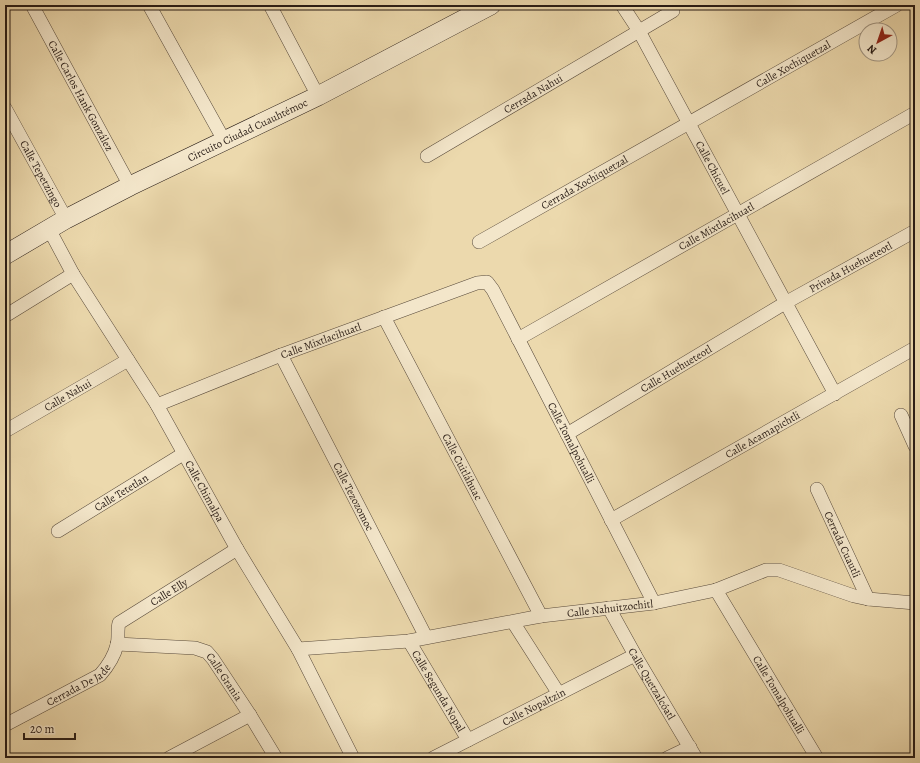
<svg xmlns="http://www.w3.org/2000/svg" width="920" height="763" viewBox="0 0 920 763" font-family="Alegreya,serif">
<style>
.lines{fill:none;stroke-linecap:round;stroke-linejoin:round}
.street-casing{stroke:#584a3b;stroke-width:14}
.secondary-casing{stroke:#271b15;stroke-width:20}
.street{stroke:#f3e6ca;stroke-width:13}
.secondary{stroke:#f3e6ca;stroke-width:19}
.labels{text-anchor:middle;stroke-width:4;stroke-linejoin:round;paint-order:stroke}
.street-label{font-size:11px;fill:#271b15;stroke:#f3e6ca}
</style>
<rect width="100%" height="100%" fill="#ecd9ad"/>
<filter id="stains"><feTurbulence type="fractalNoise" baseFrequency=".005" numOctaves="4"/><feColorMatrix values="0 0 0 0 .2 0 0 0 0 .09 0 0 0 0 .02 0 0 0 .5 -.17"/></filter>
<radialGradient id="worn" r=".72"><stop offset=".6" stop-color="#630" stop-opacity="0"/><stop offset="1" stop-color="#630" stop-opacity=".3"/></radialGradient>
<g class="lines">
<defs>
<g id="street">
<path id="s1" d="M32,5L130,186"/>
<polyline points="149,5 225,142"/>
<polyline points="270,5 318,96"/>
<path id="s2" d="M622,5L639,31L835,394"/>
<path id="s3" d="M5,108L66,219"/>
<path id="s4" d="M427,156L673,11"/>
<path id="s5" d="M49,229L73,274L157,405L237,549L298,649L353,758"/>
<path id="s6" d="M479,242L897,5"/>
<polyline points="5,316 73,274"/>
<path id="s7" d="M384,317L541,616"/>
<path id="s8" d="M518,339L915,113"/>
<path id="s9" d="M281,355L426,637"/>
<path id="s10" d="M157,405L281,355L477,283L487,282L493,290L654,603"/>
<polyline points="901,415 915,446"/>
<path id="s11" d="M7,430L128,360"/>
<path id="s12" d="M567,434L785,303L915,231"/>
<path id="s13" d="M817,489L868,599"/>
<path id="s14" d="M611,520L915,348"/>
<path id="s15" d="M58,531L183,454"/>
<path id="s16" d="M716,590L817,758"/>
<path id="s17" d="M609,608L635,655L696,758"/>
<polyline points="513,622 559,694"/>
<path id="s18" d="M409,641L468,740"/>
<path id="s19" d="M117,644L195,648L207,652L213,659L250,715L276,758"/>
<path id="s20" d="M298,649L409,641L541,616L654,603L716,590L766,570H779L854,596L868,599L915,603"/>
<path id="s21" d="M5,725L100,675C108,666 114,657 117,645C119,638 117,630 119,623L237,549"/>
<polyline points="169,758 250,715"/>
<path id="s22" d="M433,758L635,655"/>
<polyline points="667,758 690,747"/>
</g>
<g id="secondary">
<path id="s23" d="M5,255L66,219L130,186L318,96L491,5"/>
</g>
</defs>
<!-- street casing -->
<use href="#street" class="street-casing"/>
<!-- secondary casing -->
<use href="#secondary" class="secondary-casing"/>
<!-- street -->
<use href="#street" class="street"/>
<!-- secondary -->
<use href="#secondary" class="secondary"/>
</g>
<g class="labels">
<!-- street labels -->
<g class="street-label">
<text dy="4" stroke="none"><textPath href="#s6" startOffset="361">Calle Xochiquetzal</textPath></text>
<text dy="4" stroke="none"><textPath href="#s4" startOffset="123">Cerrada Nahui</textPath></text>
<text dy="4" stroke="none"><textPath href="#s1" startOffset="103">Calle Carlos Hank González</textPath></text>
<text dy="4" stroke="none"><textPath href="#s23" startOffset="273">Circuito Ciudad Cuauhtémoc</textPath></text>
<text dy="4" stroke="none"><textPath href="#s2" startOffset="186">Calle Chicuel</textPath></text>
<text dy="4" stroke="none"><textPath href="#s3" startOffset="75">Calle Tepetzingo</textPath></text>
<text dy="4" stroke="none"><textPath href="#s6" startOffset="121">Cerrada Xochiquetzal</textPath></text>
<text dy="4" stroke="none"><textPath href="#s8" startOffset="228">Calle Mixtlacihuatl</textPath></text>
<text dy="4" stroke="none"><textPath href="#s12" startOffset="329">Privada Huehueteotl</textPath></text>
<text dy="4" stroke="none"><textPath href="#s10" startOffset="176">Calle Mixtlacihuatl</textPath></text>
<text dy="4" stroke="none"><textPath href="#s12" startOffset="127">Calle Huehueteotl</textPath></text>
<text dy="4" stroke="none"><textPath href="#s11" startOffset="70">Calle Nahui</textPath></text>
<text dy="4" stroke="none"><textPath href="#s14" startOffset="174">Calle Acamapichtli</textPath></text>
<text dy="4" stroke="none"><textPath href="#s10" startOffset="534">Calle Tomalpohualli</textPath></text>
<text dy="4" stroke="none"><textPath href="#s7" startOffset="169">Calle Cuitláhuac</textPath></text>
<text dy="4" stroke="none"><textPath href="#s15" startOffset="74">Calle Tetetlan</textPath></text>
<text dy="4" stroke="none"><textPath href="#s5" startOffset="305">Calle Chimalpa</textPath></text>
<text dy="4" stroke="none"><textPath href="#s9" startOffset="159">Calle Tezozomoc</textPath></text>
<text dy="4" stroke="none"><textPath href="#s13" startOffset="61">Cerrada Cuautli</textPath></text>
<text dy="4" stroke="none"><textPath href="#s21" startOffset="223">Calle Elly</textPath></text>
<text dy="4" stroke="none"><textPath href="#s20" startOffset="315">Calle Nahuitzochitl</textPath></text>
<text dy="4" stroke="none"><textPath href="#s19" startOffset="121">Calle Grania</textPath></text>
<text dy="4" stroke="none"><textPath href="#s21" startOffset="84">Cerrada De Jade</textPath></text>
<text dy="4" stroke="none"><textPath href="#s17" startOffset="87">Calle Quetzalcóatl</textPath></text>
<text dy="4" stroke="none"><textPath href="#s18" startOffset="58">Calle Segunda Nopal</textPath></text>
<text dy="4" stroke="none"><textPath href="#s16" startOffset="122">Calle Tomalpohualli</textPath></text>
<text dy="4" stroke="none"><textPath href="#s22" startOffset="113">Calle Nopaltzin</textPath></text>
</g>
</g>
<!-- margin -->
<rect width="920" height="763" fill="none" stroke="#ecd9ad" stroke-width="20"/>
<rect x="6" y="6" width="908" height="751" fill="none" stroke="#271b15" stroke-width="2"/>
<rect x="10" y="10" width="900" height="743" fill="none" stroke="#271b15"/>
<!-- north arrow -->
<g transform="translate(878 42) rotate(220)"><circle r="19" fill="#f3e6ca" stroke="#a19582"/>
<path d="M0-3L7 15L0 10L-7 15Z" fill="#8f2418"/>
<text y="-6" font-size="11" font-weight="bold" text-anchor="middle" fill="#271b15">N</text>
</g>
<!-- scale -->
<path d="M24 733v6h51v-6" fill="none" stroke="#271b15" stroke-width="2"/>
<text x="30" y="733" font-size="12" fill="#271b15" stroke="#f3e6ca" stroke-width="3" paint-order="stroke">20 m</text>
<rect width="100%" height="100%" filter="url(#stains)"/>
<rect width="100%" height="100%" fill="url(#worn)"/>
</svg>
